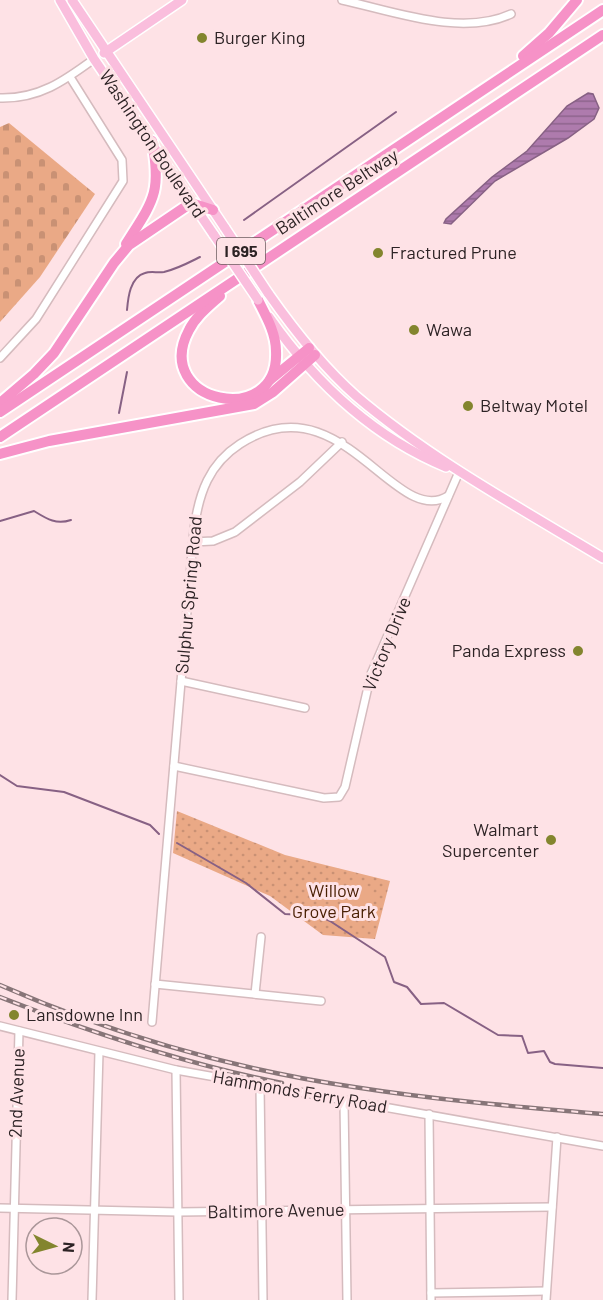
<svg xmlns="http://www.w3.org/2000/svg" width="603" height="1300" viewBox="0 0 603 1300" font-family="Barlow,sans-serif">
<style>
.green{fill:url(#green-dots)}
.cemetery{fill:url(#cemetery-stones)}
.pitch{fill:#eaa986}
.water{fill:url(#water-rules);stroke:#876184;stroke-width:1.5}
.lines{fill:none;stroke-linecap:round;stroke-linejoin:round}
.stream{stroke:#876184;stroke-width:2}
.minor-casing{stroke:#d5bbbe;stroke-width:10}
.major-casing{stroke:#fff;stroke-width:12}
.highway-casing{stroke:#fff;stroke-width:14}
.minor{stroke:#fff;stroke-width:7}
.major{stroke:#fabedd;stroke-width:9}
.highway{stroke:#f692c7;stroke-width:10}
.rail-casing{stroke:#877578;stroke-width:4.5}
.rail{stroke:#fee2e6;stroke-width:2;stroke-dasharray:7;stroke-linecap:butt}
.major-bridge-casing{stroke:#fff;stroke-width:12;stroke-linecap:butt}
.major-bridge{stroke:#fabedd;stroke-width:9}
.poi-dot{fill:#83852e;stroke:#fee2e6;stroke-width:2}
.labels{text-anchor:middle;stroke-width:6;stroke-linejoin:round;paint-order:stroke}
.shield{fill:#fee2e6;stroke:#6c5c5f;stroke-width:1.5}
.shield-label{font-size:16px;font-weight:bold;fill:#2d2325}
.poi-label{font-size:18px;fill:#2d2325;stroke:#fee2e6;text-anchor:start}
.street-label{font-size:18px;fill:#2d2325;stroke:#fee2e6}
.park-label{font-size:18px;fill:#4a2004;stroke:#fee2e6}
</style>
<defs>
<pattern id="green-dots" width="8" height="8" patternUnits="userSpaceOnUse" patternTransform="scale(1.5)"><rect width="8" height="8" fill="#eaa986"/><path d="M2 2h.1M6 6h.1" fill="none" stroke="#c99174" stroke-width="1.8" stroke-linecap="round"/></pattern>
<pattern id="cemetery-stones" width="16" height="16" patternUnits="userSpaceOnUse" patternTransform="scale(1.5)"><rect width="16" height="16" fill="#eaa986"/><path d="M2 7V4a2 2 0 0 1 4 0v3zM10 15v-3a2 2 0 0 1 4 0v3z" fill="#c99174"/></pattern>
<pattern id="water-rules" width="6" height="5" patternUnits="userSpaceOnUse" patternTransform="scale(1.5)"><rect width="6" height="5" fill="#ae7bad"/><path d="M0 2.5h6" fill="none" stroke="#8e648d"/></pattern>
</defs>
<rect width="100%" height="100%" fill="#fee2e6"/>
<!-- green -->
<polygon class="green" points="177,811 285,855 390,881 375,939 323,935 270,896 173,853"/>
<!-- cemetery -->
<polygon class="cemetery" points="9,123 95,194 40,277 0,322 0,127"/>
<!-- pitch -->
<polygon class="pitch" points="353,882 374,888 367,914 345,908"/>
<!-- water -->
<polygon class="water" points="588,93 593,94 599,108 594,119 568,138 495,181 451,224 444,223 446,219 492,177 527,151 567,106"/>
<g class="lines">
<!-- stream -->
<g class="stream">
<polyline points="244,220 396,112"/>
<path d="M127,310C128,298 130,277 145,273C150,271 158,273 164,272C177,269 188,263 200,257"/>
<polyline points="119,413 127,372"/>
<path d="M0,521L34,511C47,519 56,525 71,520"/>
<polyline points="0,775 17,786 64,792 150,825 159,834"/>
<polyline points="177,843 246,883 285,914 320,916 330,921 385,957 394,982 407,987 421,1004 444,1003 498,1035 522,1036 528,1053 544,1051 550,1062 555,1064 603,1068"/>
</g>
<defs>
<g id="minor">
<path d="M342,0C393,11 461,37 511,14"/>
<path d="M0,98C39,99 64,81 94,59"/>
<polyline points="0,358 36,319 123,181 122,160 70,77"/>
<polyline points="193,542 213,541 235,532 300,482 342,442"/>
<polyline points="181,681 305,708"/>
<polyline points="174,766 324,798 339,797 345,787 371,674 459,472"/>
<polyline points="155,984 321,1001"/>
<polyline points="255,994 261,937"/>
<path d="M152,1022L194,529C199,493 209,464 240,444C341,379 394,529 448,496"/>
<polyline points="0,1026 176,1070 603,1146"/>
<polyline points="176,1070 179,1300"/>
<polyline points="260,1086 263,1300"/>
<polyline points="344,1102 347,1300"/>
<polyline points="429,1114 431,1300"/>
<polyline points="0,1208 178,1212 552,1207"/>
<polyline points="431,1293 546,1291"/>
<polyline points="12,1300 19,1031"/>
<polyline points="92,1300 99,1052"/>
<polyline points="546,1300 557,1137"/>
</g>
<g id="major">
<polyline points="60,0 94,59 214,235"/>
<polyline points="72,0 225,228"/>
<polyline points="104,53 182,0"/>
<path d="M268,293C294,330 322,366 356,396C430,459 520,508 603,558"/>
<path d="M269,317C314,381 373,437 446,467"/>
</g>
<g id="highway">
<polyline points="523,56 549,33 577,0"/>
<path d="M126,244C153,201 162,193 152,141"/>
<path d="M220,296C209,306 196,316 189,330C150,403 280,430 276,351C276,333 266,316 258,300"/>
<polyline points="270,380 309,348"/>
<polyline points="0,403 34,374 54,353 114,263 129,245 191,203 213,210"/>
<polyline points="0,412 603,10"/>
<polyline points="0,437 603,35"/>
<polyline points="0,454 49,441 254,404 273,392 315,355"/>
</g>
</defs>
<!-- minor casing -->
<use href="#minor" class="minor-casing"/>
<!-- major casing -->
<use href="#major" class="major-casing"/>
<!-- highway casing -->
<use href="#highway" class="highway-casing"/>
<!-- minor -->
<use href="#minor" class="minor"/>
<!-- major -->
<use href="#major" class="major"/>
<!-- highway -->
<use href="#highway" class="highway"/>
<defs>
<g id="rail">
<path d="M0,985C112,1034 233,1069 354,1087C436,1100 520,1107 603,1114"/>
<path d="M0,997C92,1033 185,1064 282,1083"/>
</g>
</defs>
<!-- rail casing -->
<use href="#rail" class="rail-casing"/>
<!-- rail -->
<use href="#rail" class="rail"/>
<defs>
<g id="major-bridge">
<polyline points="225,228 268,293"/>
<polyline points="214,235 258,300"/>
</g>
</defs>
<!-- major-bridge casing -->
<use href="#major-bridge" class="major-bridge-casing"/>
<!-- major-bridge -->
<use href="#major-bridge" class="major-bridge"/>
</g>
<!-- markers -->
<g class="poi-dot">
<circle cx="202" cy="38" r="6"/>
<circle cx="378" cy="253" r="6"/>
<circle cx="414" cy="330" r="6"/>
<circle cx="468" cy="406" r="6"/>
<circle cx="578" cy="651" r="6"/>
<circle cx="551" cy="840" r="6"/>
<circle cx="14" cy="1015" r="6"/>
</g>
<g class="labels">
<!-- shield labels -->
<rect class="shield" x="217" y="238" width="48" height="26" rx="4.5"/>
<g class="shield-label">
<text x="241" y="257">I 695</text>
</g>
<!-- poi labels -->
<g class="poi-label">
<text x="214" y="44">Burger King</text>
<text x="390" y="259">Fractured Prune</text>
<text x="426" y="336">Wawa</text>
<text x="480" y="412">Beltway Motel</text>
<text x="566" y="657" text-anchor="end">Panda Express</text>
<text x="539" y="836" text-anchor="end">Walmart<tspan x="539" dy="21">Supercenter</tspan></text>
<text x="26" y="1021">Lansdowne Inn</text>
</g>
<!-- street labels -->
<g class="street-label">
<text transform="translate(152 144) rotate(56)" y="6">Washington Boulevard</text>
<text transform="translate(337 192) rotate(-33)" y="6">Baltimore Beltway</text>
<text transform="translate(189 595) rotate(-85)" y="6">Sulphur Spring Road</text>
<text transform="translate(387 644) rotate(-68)" y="6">Victory Drive</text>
<text transform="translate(300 1092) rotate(10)" y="6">Hammonds Ferry Road</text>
<text transform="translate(17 1093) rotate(-88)" y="6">2nd Avenue</text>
<text transform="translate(276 1211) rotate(-1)" y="6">Baltimore Avenue</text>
</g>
<!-- park labels -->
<g class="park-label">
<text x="334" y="897">Willow<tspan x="334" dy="21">Grove Park</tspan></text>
</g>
</g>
<!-- north arrow -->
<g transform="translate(54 1246) rotate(95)"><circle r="28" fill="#fee2e6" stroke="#aa9699" stroke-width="1.5"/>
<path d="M0-4.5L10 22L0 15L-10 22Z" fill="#83852e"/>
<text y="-9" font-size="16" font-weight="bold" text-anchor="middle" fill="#2d2325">N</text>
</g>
</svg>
